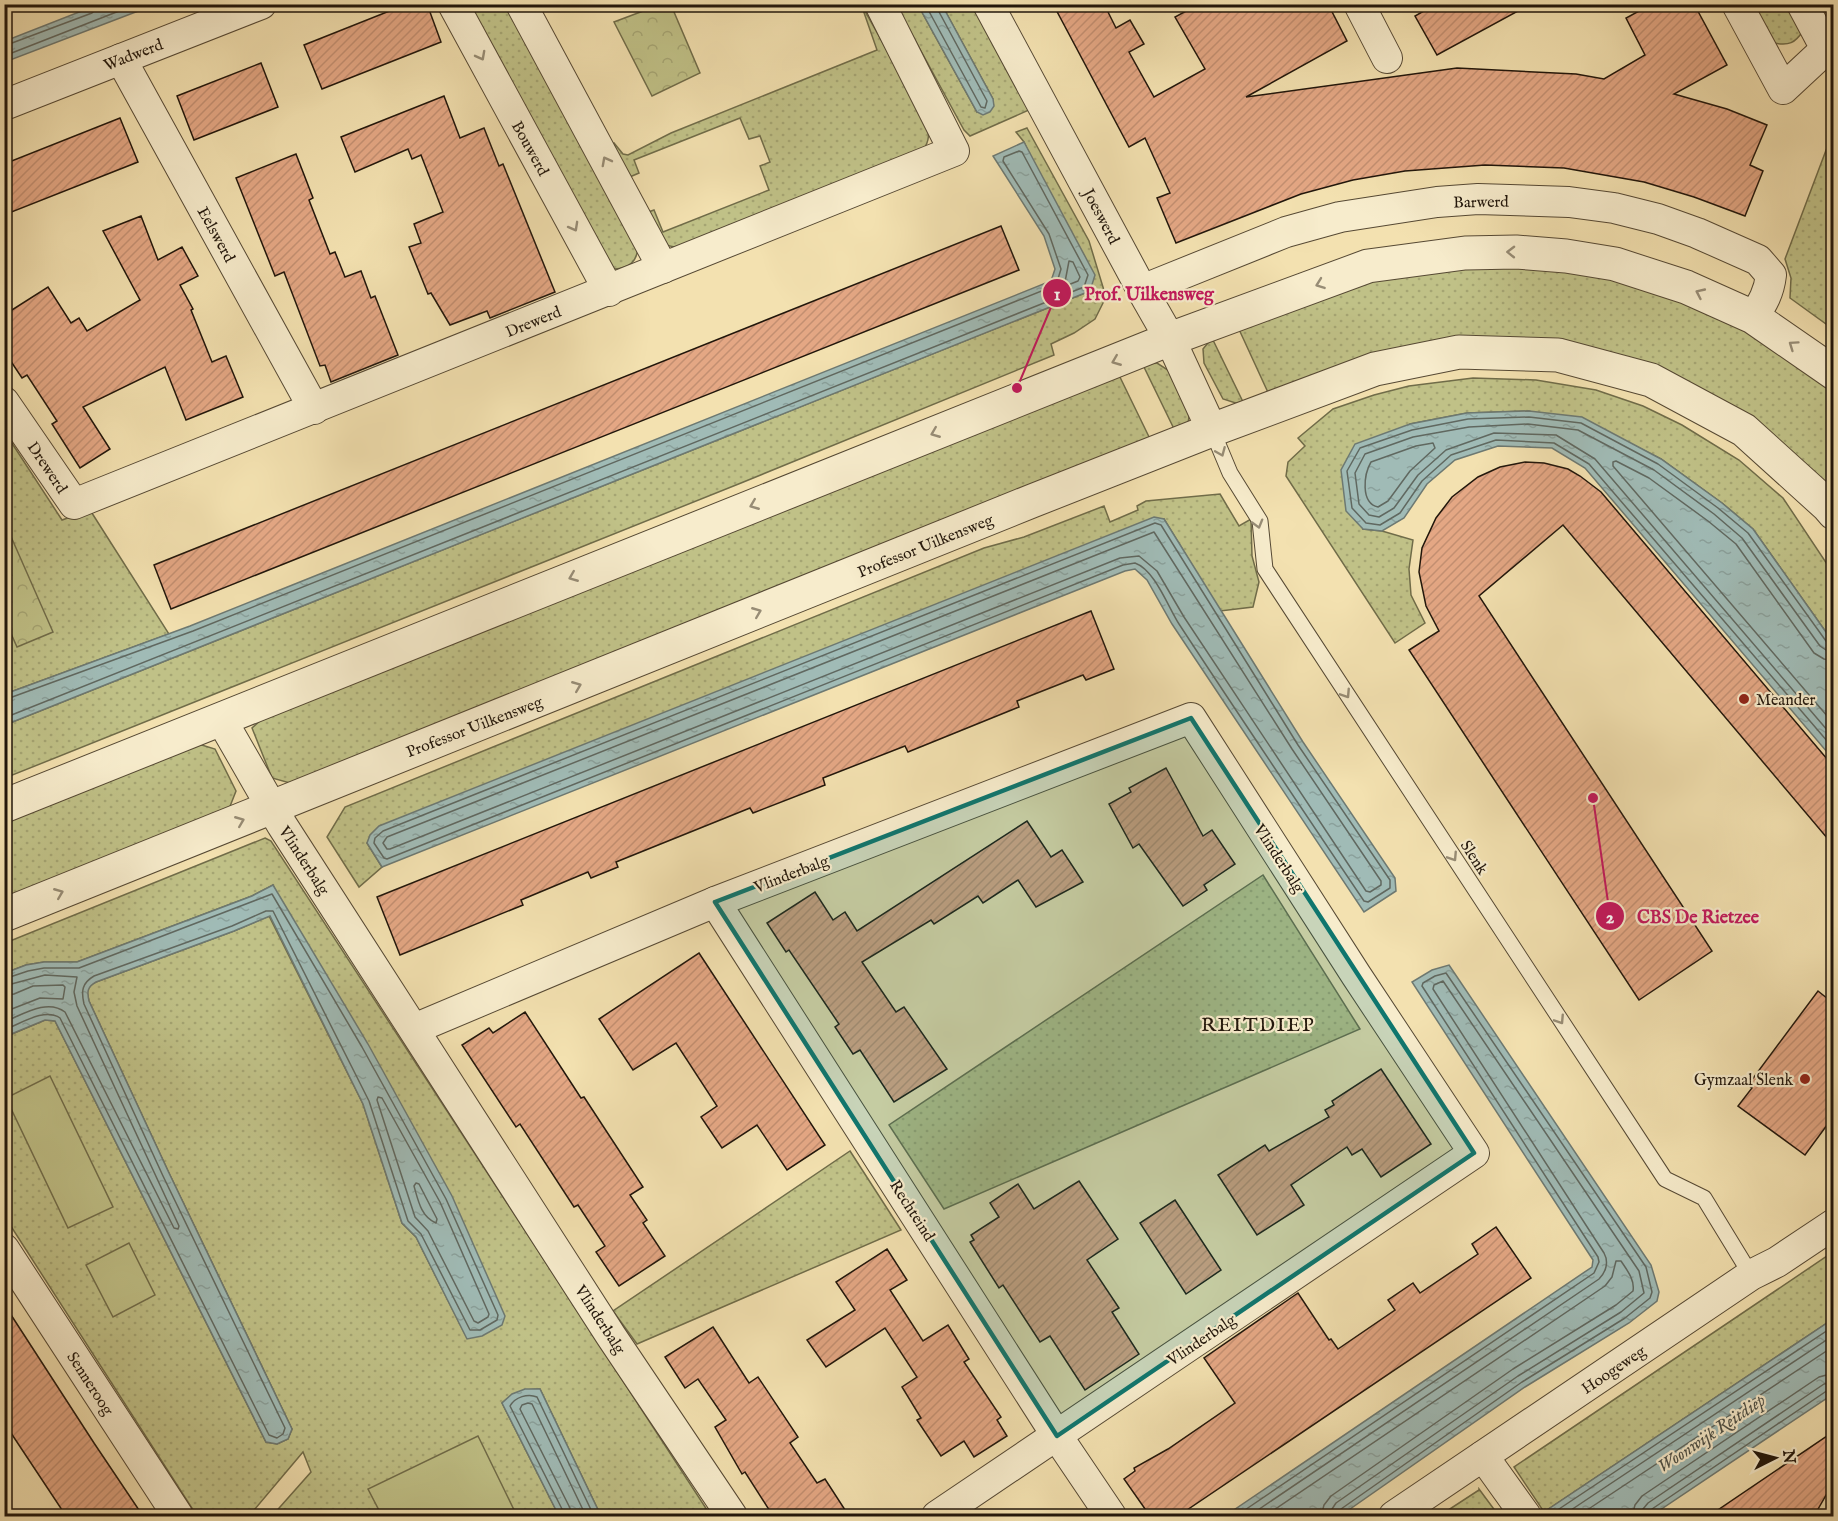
<svg xmlns="http://www.w3.org/2000/svg" width="1838" height="1521" viewBox="0 0 1838 1521" font-family="'IM FELL English',serif">
<style>
.grass{fill:url(#grass-dots);stroke:#706c49;stroke-width:1.5}
.park{fill:url(#park-crowns);stroke:#706c49;stroke-width:1.5}
.garden{fill:#c0c187;stroke:#706c49;stroke-width:1.5}
.water{fill:url(#water-ripples);stroke:#6d7972;stroke-width:1.5}
.lines{fill:none;stroke-linecap:round;stroke-linejoin:round}
.shore{stroke:#606860;stroke-width:1.5}
.building{fill:url(#building-hatch);stroke:#21160b;stroke-width:1.5}
.service-casing{stroke:#564934;stroke-width:17}
.minor-casing{stroke:#564934;stroke-width:32}
.tertiary-casing{stroke:#564934;stroke-width:35}
.service{stroke:#f7eccc;stroke-width:15}
.minor{stroke:#f7eccc;stroke-width:30}
.tertiary{stroke:#f7eccc;stroke-width:33}
.oneway{stroke:#978c75}
.marked{fill:#0f766e;fill-opacity:0.2;stroke:#0f766e;stroke-width:4.5;stroke-linejoin:round}
.poi-dot{fill:#8f2418;stroke:#f7eccc;stroke-width:2}
.labels{text-anchor:middle;stroke-width:4.5;stroke-linejoin:round;paint-order:stroke}
.street-label{font-size:16px;fill:#21160b;stroke:#f7eccc}
.poi-label{font-size:16px;fill:#21160b;stroke:#f7eccc;text-anchor:start}
.water-label{font-size:18px;font-style:italic;fill:#4d5047;stroke:#f7eccc}
.quarter-label{font-size:20px;letter-spacing:1.5px;fill:#21160b;stroke:#f7eccc}
.leader{fill:none;stroke:#c2185b;stroke-width:2}
.callout-dot{fill:#c2185b;stroke:#f7eccc;stroke-width:2}
.mark-label{font-size:18px;text-anchor:middle;font-weight:bold;fill:#fff}
.callout-label{font-size:18px;text-anchor:middle;font-weight:bold;fill:#c2185b;stroke:#f7eccc;stroke-width:4.5;stroke-linejoin:round;paint-order:stroke}
</style>
<defs>
<pattern id="grass-dots" width="8" height="8" patternUnits="userSpaceOnUse" patternTransform="scale(1.5)"><rect width="8" height="8" fill="#c0c187"/><path d="M2 2h.1M6 6h.1" fill="none" stroke="#a5a573" stroke-width="1.8" stroke-linecap="round"/></pattern>
<pattern id="park-crowns" width="20" height="18" patternUnits="userSpaceOnUse" patternTransform="scale(1.5)"><rect width="20" height="18" fill="#c0c187"/><path d="M2 6a3 3 0 1 1 6 0M12 15a3 3 0 1 1 6 0" fill="none" stroke="#a5a573"/></pattern>
<pattern id="water-ripples" width="26" height="14" patternUnits="userSpaceOnUse" patternTransform="scale(1.5)"><rect width="26" height="14" fill="#a0bbb6"/><path d="M2 4q2-2 4 0t4 0M15 11q2-2 4 0t4 0" fill="none" stroke="#8aa09b"/></pattern>
<pattern id="building-hatch" width="6" height="6" patternUnits="userSpaceOnUse" patternTransform="scale(1.5)"><rect width="6" height="6" fill="#e4a784"/><path d="M-1 1l2-2M0 6l6-6M5 7l2-2" fill="none" stroke="#c38f71"/></pattern>
</defs>
<rect width="100%" height="100%" fill="#f3e1b0"/>
<filter id="stains"><feTurbulence type="fractalNoise" baseFrequency=".00333" numOctaves="4"/><feColorMatrix values="0 0 0 0 .2 0 0 0 0 .09 0 0 0 0 .02 0 0 0 .5 -.17"/></filter>
<radialGradient id="worn" r=".72"><stop offset=".6" stop-color="#630" stop-opacity="0"/><stop offset="1" stop-color="#630" stop-opacity=".3"/></radialGradient>
<!-- grass -->
<g class="grass">
<path d="M861,4L927,122C929,133 930,141 923,150L682,247C658,249 654,232 643,214L654,210L663,232L769,190L760,166L770,162L760,136L749,139L740,118L634,160L639,173L625,179L608,146L614,143L623,154L628,155L671,133L877,50Z"/>
<path d="M463,5H506L638,247C637,262 629,268 614,269Z"/>
<polygon points="896,5 918,5 977,112 993,99 942,5 973,5 1029,110 970,136 964,130"/>
<path d="M1753,5H1789L1803,31C1795,43 1789,46 1774,43Z"/>
<polygon points="1833,124 1833,329 1790,298 1791,278 1785,259 1831,137"/>
<polygon points="1027,128 1089,241 1106,297 1095,319 1074,333 1051,344 1054,355 741,483 5,778 5,725 1090,291 1024,142 1016,132"/>
<polygon points="1548,265 1638,280 1745,324 1833,387 1833,499 1582,348 1271,399 1237,325 1406,270"/>
<polygon points="1212,338 1245,406 1223,399 1204,363 1203,349"/>
<polygon points="1142,363 1157,363 1174,374 1190,408 1188,424 1177,435"/>
<polygon points="1117,371 1153,445 297,785 272,778 252,728 273,709"/>
<polygon points="1473,378 1536,380 1596,390 1643,406 1682,425 1739,460 1783,498 1833,573 1833,642 1753,529 1722,503 1661,459 1629,443 1529,411 1467,413 1410,424 1363,529 1382,531 1413,540 1409,569 1411,595 1425,623 1395,643 1286,476 1288,462 1305,446 1298,438 1333,409 1374,395 1409,386"/>
<polygon points="4,431 62,520 90,510 169,634 5,694"/>
<polygon points="1220,494 1239,526 1251,519 1252,556 1259,582 1253,607 1220,611 1164,519 367,843 382,867 359,887 327,837 345,807 984,548 1024,537 1104,506 1110,522 1138,510 1137,506 1146,501"/>
<polygon points="192,742 215,749 236,791 227,814 5,904 5,817"/>
<path d="M265,838L271,841L711,1516H601L540,1389C523,1389 514,1392 502,1403L559,1516H272L311,1472L303,1452L249,1516H197L5,1217V1037L45,1020L55,1021L266,1442L277,1444L288,1439L292,1429L169,1173L89,1001L87,992L90,985L96,982L234,931L269,916L363,1104L402,1223L416,1237L467,1338L273,885L252,896L77,962H44L26,965L5,973V943Z"/>
<polygon points="1263,875 1360,1029 944,1209 889,1125"/>
<polygon points="850,1151 901,1230 637,1344 613,1311"/>
<polygon points="1833,1252 1833,1319 1544,1512 1514,1467"/>
<polygon points="1479,1489 1499,1516 1439,1516 1479,1490"/>
</g>
<!-- park -->
<g class="park">
<polygon points="659,5 671,5 700,73 652,96 614,22"/>
<polygon points="5,523 53,632 17,647 5,620"/>
</g>
<!-- garden -->
<g class="garden">
<polygon points="50,1076 113,1207 68,1228 6,1098"/>
<polygon points="129,1243 155,1295 113,1317 86,1265"/>
<polygon points="478,1436 517,1516 382,1516 368,1489"/>
</g>
<!-- water -->
<g class="water">
<polygon points="97,5 154,5 5,62 5,41"/>
<polygon points="918,5 942,5 993,99 994,106 990,112 983,115 977,112"/>
<polygon points="1024,142 1095,275 1090,291 5,725 5,694 190,626 1051,281 1055,269 1044,236 993,156"/>
<polygon points="1529,411 1582,417 1661,459 1722,503 1753,529 1833,642 1833,759 1585,468 1552,448 1498,446 1455,460 1427,484 1404,518 1382,531 1363,529 1346,511 1341,470 1355,444 1410,424 1467,413"/>
<polygon points="1154,517 1164,519 1303,742 1395,878 1396,891 1364,912 1172,624 1147,580 1135,569 1125,571 382,867 367,843 370,835 379,826"/>
<path d="M273,885L368,1044L452,1196L505,1316L502,1325L482,1336L467,1339L416,1237L402,1223L363,1104L270,916L234,931L96,982C87,987 87,992 89,1001L169,1173L292,1429L288,1439L277,1444L266,1442L55,1021L45,1020L4,1037L5,973L26,965L44,962H77L252,896Z"/>
<polygon points="1449,965 1651,1265 1659,1292 1657,1301 1629,1323 1525,1387 1340,1516 1225,1516 1592,1267 1593,1260 1412,982 1432,970"/>
<polygon points="1833,1319 1833,1394 1651,1516 1547,1516 1544,1512"/>
<polygon points="525,1389 540,1389 601,1516 559,1516 502,1403 512,1394"/>
</g>
<g class="lines">
<!-- shore -->
<g class="shore">
<polyline points="925,4 981,107 985,108 987,101 938,10 937,4"/>
<polyline points="4,46 92,13 96,9 96,4"/>
<polyline points="4,56 137,4"/>
<polygon points="1069,261 1073,262 1080,277 1078,281 1068,285 1065,282"/>
<path d="M1433,443L1435,448L1410,471L1388,501L1378,507C1360,503 1364,474 1371,462L1416,446Z"/>
<path d="M1155,523L1161,525L1298,745L1390,880V888L1368,902L1364,901C1302,809 1240,717 1179,624C1168,607 1155,570 1135,563L1123,565L387,859L384,858L374,843L375,838L383,831Z"/>
<polygon points="1154,532 1292,749 1381,881 1381,885 1370,892 1366,891 1184,617 1157,571 1139,556 1120,558 390,849 387,849 383,843 387,837"/>
<polyline points="1834,644 1826,641 1748,533 1718,508 1658,464 1581,423 1529,417 1468,419 1412,430 1360,448 1347,471 1352,508 1366,523 1380,525 1400,513 1422,481 1451,455 1496,440 1554,443 1589,464 1834,749"/>
<polyline points="1834,652 1826,650 1820,646 1742,538 1714,514 1654,470 1578,430 1528,424 1469,427 1413,437 1365,454 1355,473 1359,504 1369,515 1379,517 1394,508 1418,475 1446,450 1494,433 1556,435 1595,459 1834,738"/>
<polyline points="1834,661 1824,659 1814,653 1736,544 1708,521 1649,478 1616,461 1613,462 1613,466 1834,724"/>
<polyline points="4,700 193,631 1054,286 1057,282 1061,269 1049,234 1003,161 1004,157 1019,151 1022,152 1088,275 1084,287 4,718"/>
<path d="M4,979L28,971L44,968H79L272,894L362,1047L446,1199L498,1315L497,1320L480,1330H470L421,1234L408,1221L369,1101L273,911H266L232,926L94,976C82,983 81,991 84,1004L163,1176L285,1428L283,1434L277,1438L269,1435L60,1018C45,1007 20,1024 4,1030"/>
<path d="M4,986L45,975L77,977L74,992L77,1006L179,1226L178,1229L174,1228L65,1012C47,998 22,1015 4,1022"/>
<polyline points="4,995 14,994 33,986 63,985 65,987 63,999 40,998 4,1012"/>
<polygon points="378,1097 382,1098 440,1202 489,1314 488,1317 478,1323 474,1321 428,1231 415,1217 377,1100"/>
<path d="M416,1183L419,1184L437,1219L436,1223C421,1217 418,1200 414,1186Z"/>
<path d="M564,1516L563,1511L510,1406C515,1397 528,1393 537,1397L594,1516"/>
<polyline points="571,1516 570,1508 520,1409 522,1405 528,1403 532,1404 586,1516"/>
<polyline points="1236,1516 1594,1273 1599,1262 1598,1257 1422,986 1423,983 1435,976 1446,973 1646,1267 1652,1292 1650,1298 1625,1318 1522,1382 1341,1509 1338,1516"/>
<path d="M1249,1516L1599,1279C1606,1272 1609,1262 1604,1253L1433,989L1434,985L1443,981L1639,1271L1644,1293L1621,1312L1518,1376L1336,1503L1332,1509L1331,1516"/>
<path d="M1265,1516L1605,1286L1612,1277L1616,1261H1621C1627,1270 1635,1280 1633,1291L1616,1305L1513,1369L1331,1496L1324,1505L1321,1516"/>
<polyline points="1552,1516 1553,1513 1834,1326"/>
<polyline points="1562,1516 1834,1335"/>
<polyline points="1578,1516 1834,1346"/>
<polyline points="1632,1516 1635,1505 1642,1496 1819,1377 1834,1373"/>
<polyline points="1641,1516 1643,1509 1648,1503 1824,1384 1834,1382"/>
<polyline points="1649,1516 1652,1509 1828,1390 1834,1389"/>
</g>
</g>
<!-- building -->
<g class="building">
<polygon points="407,4 427,4 441,42 322,89 304,45"/>
<polygon points="1053,4 1104,4 1116,28 1130,20 1144,44 1129,52 1154,97 1205,69 1175,17 1199,4 1328,4 1347,41 1246,97 1457,68 1576,74 1604,79 1645,55 1626,18 1652,4 1694,4 1727,65 1674,94 1727,109 1767,125 1750,165 1763,171 1745,216 1694,197 1644,182 1564,168 1485,165 1405,171 1353,180 1301,194 1176,243 1157,198 1170,193 1145,138 1129,147"/>
<polygon points="1436,4 1531,4 1437,55 1415,16"/>
<polygon points="261,63 278,107 194,140 177,96"/>
<polygon points="444,96 460,138 484,128 499,166 503,164 555,292 490,318 487,311 450,325 431,293 428,294 409,247 421,243 414,224 443,212 421,155 412,159 408,149 355,172 341,137"/>
<polygon points="120,118 138,162 4,215 4,164"/>
<polygon points="296,154 313,198 309,200 330,254 335,252 345,277 361,271 371,298 375,296 398,355 331,382 325,365 320,366 284,272 275,276 236,178"/>
<polygon points="141,216 158,260 182,247 198,276 180,285 193,309 191,310 212,362 226,356 243,397 186,420 165,367 83,407 110,449 80,468 52,424 57,421 27,375 22,378 4,351 4,315 48,287 71,323 79,318 87,331 140,300 103,231"/>
<polygon points="1001,226 1019,270 171,609 154,565"/>
<polygon points="1525,462 1544,463 1568,469 1580,476 1601,492 1833,766 1833,845 1563,525 1479,596 1712,951 1639,1000 1409,650 1439,631 1426,606 1419,572 1422,548 1436,518 1452,497 1478,477 1500,467"/>
<polygon points="1091,611 1114,669 1086,680 1083,675 1017,701 1019,707 908,752 905,746 823,778 825,785 753,813 750,808 616,862 618,867 591,878 588,872 521,900 523,905 400,955 377,897"/>
<polygon points="1166,768 1203,836 1212,830 1235,864 1204,885 1207,890 1183,906 1139,844 1133,848 1109,804 1131,792 1129,788"/>
<polygon points="1027,821 1051,857 1062,850 1083,882 1036,907 1018,880 983,903 978,896 934,924 931,920 862,962 896,1012 904,1007 947,1069 894,1102 860,1050 853,1054 835,1027 839,1024 789,950 786,952 767,923 815,892 833,920 845,912 857,931"/>
<polygon points="699,953 825,1145 787,1170 757,1125 722,1148 701,1117 717,1106 676,1043 633,1070 599,1019"/>
<polygon points="1818,991 1833,1003 1833,1117 1805,1155 1738,1106 1752,1088 1748,1085"/>
<polygon points="525,1012 581,1098 584,1097 643,1187 630,1195 647,1220 643,1223 665,1256 619,1286 596,1252 605,1246 578,1205 574,1207 520,1124 516,1127 462,1045 489,1028 493,1033"/>
<polygon points="1381,1069 1431,1144 1381,1177 1362,1149 1352,1155 1347,1147 1291,1185 1304,1205 1257,1235 1218,1175 1265,1145 1269,1151 1329,1117 1325,1110 1334,1105 1332,1101"/>
<polygon points="1079,1181 1118,1239 1087,1260 1119,1308 1112,1312 1139,1354 1085,1390 1050,1336 1040,1342 1003,1285 999,1288 970,1242 974,1240 971,1235 999,1217 990,1203 1018,1184 1034,1209"/>
<polygon points="1175,1200 1221,1270 1186,1294 1140,1223"/>
<polygon points="1496,1227 1531,1278 1178,1516 1150,1516 1124,1479 1135,1471 1134,1468 1168,1449 1235,1403 1204,1358 1298,1293 1329,1340 1331,1339 1338,1349 1395,1310 1388,1300 1413,1283 1420,1293 1478,1254 1472,1244"/>
<polygon points="887,1249 907,1280 890,1290 923,1341 948,1325 969,1359 964,1362 1001,1417 997,1420 1007,1436 974,1457 964,1441 941,1456 917,1420 921,1418 902,1387 917,1377 885,1328 826,1367 807,1340 855,1310 836,1282"/>
<polygon points="4,1304 94,1443 143,1516 66,1516 11,1433 4,1423"/>
<polygon points="713,1327 749,1383 758,1377 798,1437 790,1443 817,1483 825,1479 849,1516 773,1516 745,1472 742,1474 715,1427 726,1420 698,1379 685,1388 665,1357"/>
<polygon points="1833,1432 1833,1483 1814,1516 1709,1516"/>
</g>
<g class="lines">
<defs>
<polyline id="service" points="1212,430 1230,473 1260,521 1265,569 1665,1179 1704,1198 1751,1275"/>
<g id="minor">
<polyline points="453,4 609,291"/>
<polyline points="521,4 663,268"/>
<polyline points="988,4 1142,290 1170,339 1212,430"/>
<polyline points="1359,4 1387,58"/>
<polyline points="1737,4 1783,89 1826,49 1802,4"/>
<polyline points="121,59 314,409"/>
<polyline points="4,105 261,4"/>
<path d="M1142,290L1286,232L1340,217L1437,202L1478,199L1569,202L1614,208L1658,219L1697,233L1758,260L1771,275C1769,292 1763,303 1753,317"/>
<polyline points="4,402 74,504 954,151 880,4"/>
<polyline points="221,719 282,825 611,1336 732,1516"/>
<polyline points="715,902 1057,1436 1111,1516"/>
<polyline points="414,1029 715,902 1191,718 1356,975 1474,1153 937,1516"/>
<polyline points="4,1249 178,1516"/>
<polyline points="1483,1456 1526,1516"/>
<polyline points="1394,1516 1751,1275 1777,1262 1834,1224"/>
</g>
<g id="tertiary">
<polyline points="4,806 1170,339 1368,266 1465,253 1516,252 1566,256 1615,264 1686,287 1753,317 1834,373"/>
<polyline points="4,915 1032,501 1212,430 1375,369 1459,352 1558,355 1651,380 1744,430 1828,506 1834,513"/>
</g>
</defs>
<!-- service casing -->
<use href="#service" class="service-casing"/>
<!-- minor casing -->
<use href="#minor" class="minor-casing"/>
<!-- tertiary casing -->
<use href="#tertiary" class="tertiary-casing"/>
<!-- service -->
<use href="#service" class="service"/>
<!-- minor -->
<use href="#minor" class="minor"/>
<!-- tertiary -->
<use href="#tertiary" class="tertiary"/>
</g>
<!-- one-way arrows -->
<defs><path id="oneway-chevron" d="M-2-3.5L2.5 0L-2 3.5" fill="none" stroke-width="1.6" stroke-linecap="round" stroke-linejoin="round" transform="scale(1.5)"/></defs>
<g class="oneway">
<use href="#oneway-chevron" transform="translate(481 56) rotate(62)"/>
<use href="#oneway-chevron" transform="translate(606 161) rotate(-118)"/>
<use href="#oneway-chevron" transform="translate(574 227) rotate(61)"/>
<use href="#oneway-chevron" transform="translate(1511 252) rotate(-179)"/>
<use href="#oneway-chevron" transform="translate(1320 284) rotate(160)"/>
<use href="#oneway-chevron" transform="translate(1700 293) rotate(-155)"/>
<use href="#oneway-chevron" transform="translate(1793 345) rotate(-145)"/>
<use href="#oneway-chevron" transform="translate(1116 361) rotate(158)"/>
<use href="#oneway-chevron" transform="translate(935 433) rotate(158)"/>
<use href="#oneway-chevron" transform="translate(1221 452) rotate(67)"/>
<use href="#oneway-chevron" transform="translate(754 505) rotate(158)"/>
<use href="#oneway-chevron" transform="translate(1258 524) rotate(74)"/>
<use href="#oneway-chevron" transform="translate(573 577) rotate(158)"/>
<use href="#oneway-chevron" transform="translate(757 612) rotate(-22)"/>
<use href="#oneway-chevron" transform="translate(577 686) rotate(-22)"/>
<use href="#oneway-chevron" transform="translate(1346 694) rotate(57)"/>
<use href="#oneway-chevron" transform="translate(240 821) rotate(-22)"/>
<use href="#oneway-chevron" transform="translate(1453 857) rotate(57)"/>
<use href="#oneway-chevron" transform="translate(59 893) rotate(-22)"/>
<use href="#oneway-chevron" transform="translate(1560 1020) rotate(57)"/>
</g>
<!-- marked area -->
<path class="marked" d="M1191,718L1474,1153L1057,1436L715,902Z"/>
<!-- markers -->
<g class="poi-dot">
<circle cx="1744" cy="699" r="6"/>
<circle cx="1805" cy="1079" r="6"/>
</g>
<g class="labels">
<!-- street labels -->
<g class="street-label">
<text transform="translate(133 54) rotate(-21)" y="6">Wadwerd</text>
<text transform="translate(531 148) rotate(61)" y="6">Bouwerd</text>
<text transform="translate(1481 201) rotate(-1)" y="6">Barwerd</text>
<text transform="translate(1102 216) rotate(62)" y="6">Joeswerd</text>
<text transform="translate(217 234) rotate(61)" y="6">Eelswerd</text>
<text transform="translate(533 321) rotate(-22)" y="6">Drewerd</text>
<text transform="translate(48 467) rotate(56)" y="6">Drewerd</text>
<text transform="translate(925 545) rotate(-22)" y="6">Professor Uilkensweg</text>
<text transform="translate(474 726) rotate(-21)" y="6">Professor Uilkensweg</text>
<text transform="translate(1475 857) rotate(57)" y="6">Slenk</text>
<text transform="translate(1280 858) rotate(57)" y="6">Vlinderbalg</text>
<text transform="translate(305 860) rotate(57)" y="6">Vlinderbalg</text>
<text transform="translate(791 873) rotate(-21)" y="6">Vlinderbalg</text>
<text transform="translate(913 1210) rotate(57)" y="6">Rechteind</text>
<text transform="translate(601 1319) rotate(57)" y="6">Vlinderbalg</text>
<text transform="translate(1201 1339) rotate(-34)" y="6">Vlinderbalg</text>
<text transform="translate(1613 1369) rotate(-34)" y="6">Hoogeweg</text>
<text transform="translate(91 1383) rotate(57)" y="6">Senneroog</text>
</g>
<!-- poi labels -->
<g class="poi-label">
<text x="1756" y="705">Meander</text>
<text x="1793" y="1085" text-anchor="end">Gymzaal Slenk</text>
</g>
<!-- water labels -->
<g class="water-label">
<text transform="translate(1711 1433) rotate(-34)" y="6">Woonwijk Reitdiep</text>
</g>
<!-- quarter labels -->
<g class="quarter-label">
<text x="1258" y="1031">REITDIEP</text>
</g>
</g>
<!-- callouts -->
<path class="leader" d="M1017 388L1057 293M1593 798L1610 916"/>
<g class="callout-dot">
<circle cx="1017" cy="388" r="6"/>
<circle cx="1593" cy="798" r="6"/>
<circle cx="1057" cy="293" r="15"/>
<circle cx="1610" cy="916" r="15"/>
</g>
<g class="mark-label">
<text x="1057" y="300">1</text>
<text x="1610" y="923">2</text>
</g>
<g class="callout-label">
<text x="1149" y="300">Prof. Uilkensweg</text>
<text x="1698" y="923">CBS De Rietzee</text>
</g>
<!-- margin -->
<rect width="1838" height="1521" fill="none" stroke="#f3e1b0" stroke-width="24"/>
<rect x="6" y="6" width="1826" height="1509" fill="none" stroke="#21160b" stroke-width="3"/>
<rect x="12" y="12" width="1814" height="1497" fill="none" stroke="#21160b" stroke-width="1.5"/>
<!-- north arrow -->
<g transform="translate(1775 1458) rotate(84)" stroke="#f7eccc" stroke-width="4.5" paint-order="stroke">
<path d="M0-4.5L10 22L0 15L-10 22Z" fill="#21160b"/>
<text y="-9" font-size="16" font-weight="bold" text-anchor="middle" fill="#21160b">N</text>
</g>
<rect width="100%" height="100%" filter="url(#stains)"/>
<rect width="100%" height="100%" fill="url(#worn)"/>
</svg>
